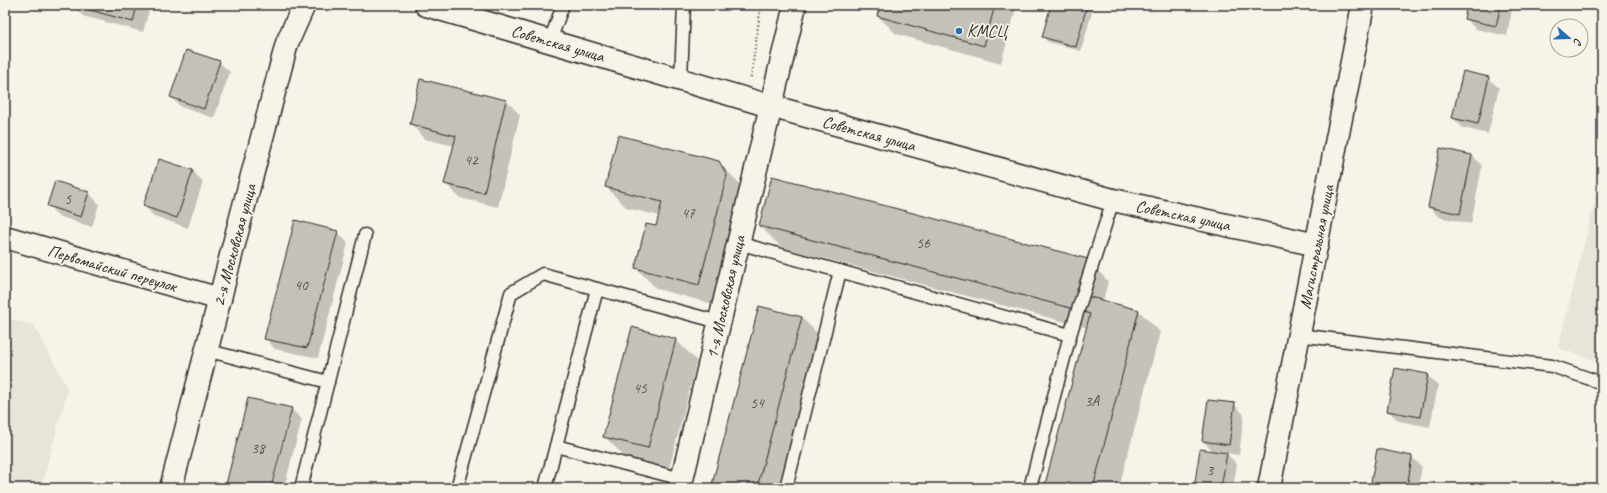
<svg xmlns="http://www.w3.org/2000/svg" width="1607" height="493" viewBox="0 0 1607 493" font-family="Caveat,sans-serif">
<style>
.built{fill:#e8e4da}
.shadow{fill:#0003}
.building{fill:#c4c1b9;stroke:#2b2b2b}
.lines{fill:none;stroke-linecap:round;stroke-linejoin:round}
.service-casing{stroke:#2b2b2b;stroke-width:15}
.minor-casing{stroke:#2b2b2b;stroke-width:25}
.primary-casing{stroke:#2b2b2b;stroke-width:25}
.path{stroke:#2b2b2b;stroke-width:2.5;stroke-dasharray:1 3;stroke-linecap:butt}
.service{stroke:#f7f3e8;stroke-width:12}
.minor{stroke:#f7f3e8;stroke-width:22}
.primary{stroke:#f7f3e8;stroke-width:22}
.poi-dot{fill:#1f6fb2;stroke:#f7f3e8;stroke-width:1.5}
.labels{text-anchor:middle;stroke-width:3.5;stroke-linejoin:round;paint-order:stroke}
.number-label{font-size:15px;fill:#51504e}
.poi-label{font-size:17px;fill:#2b2b2b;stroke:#f7f3e8;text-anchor:start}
.street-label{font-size:17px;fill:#2b2b2b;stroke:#f7f3e8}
</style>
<rect width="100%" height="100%" fill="#f7f3e8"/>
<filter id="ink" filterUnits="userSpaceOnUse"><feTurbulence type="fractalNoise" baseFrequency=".025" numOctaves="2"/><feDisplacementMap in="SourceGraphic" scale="8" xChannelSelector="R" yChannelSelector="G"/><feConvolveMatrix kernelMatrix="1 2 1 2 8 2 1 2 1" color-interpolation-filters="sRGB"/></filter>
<g filter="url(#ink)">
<!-- built -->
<g class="built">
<polygon points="1602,173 1602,363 1558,348"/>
<polygon points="5,318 34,325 68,389 41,488 5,488"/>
</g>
<!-- shadow -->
<g class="shadow">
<polygon points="143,5 149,11 143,32 83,16 73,6"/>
<polygon points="881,5 1017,5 1001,63 896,34 878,16"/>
<polygon points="1052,5 1094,5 1081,51 1048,42 1043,37"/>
<polygon points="1468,5 1513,5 1507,36 1476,29 1465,19"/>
<polygon points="219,62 230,72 214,118 181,107 171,97"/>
<polygon points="1488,78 1499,88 1488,134 1463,128 1453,118"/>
<polygon points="506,100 520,115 498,207 460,198 445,183 454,146 425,139 411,124"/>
<polygon points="1472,155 1482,166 1471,224 1439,217 1429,207"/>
<polygon points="159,160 193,171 203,182 188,228 154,216 144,206"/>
<polygon points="718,162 740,184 748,197 720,306 657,289 636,268 656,227 659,216 627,208 606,187"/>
<polygon points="55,182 89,193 99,204 92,227 58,216 48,205"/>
<polygon points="296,221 338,232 348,243 318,358 275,349 265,338"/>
<polygon points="760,226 1087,260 1108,281 1103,302 1139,311 1160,332 1119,488 1045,488 1088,328 781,247"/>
<polygon points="802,318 823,339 784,488 712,488"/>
<polygon points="676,340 697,361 669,469 626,458 604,436"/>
<polygon points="1427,375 1438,385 1430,427 1399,421 1388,411"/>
<polygon points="1234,404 1244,415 1239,455 1226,453 1237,464 1233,488 1195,488 1214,452 1203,441"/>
<polygon points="291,409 302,419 284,488 272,488 291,415 289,415 270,488 226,488"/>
<polygon points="1412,457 1422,467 1418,488 1371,488"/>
</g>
<!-- building -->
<g class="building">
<polygon points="72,5 137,5 133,22"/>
<polygon points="880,5 995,5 984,46 877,16"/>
<polygon points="1051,5 1087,5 1076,47 1042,37"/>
<polygon points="1467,5 1501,5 1496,26 1464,19"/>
<polygon points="186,50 220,61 204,109 170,97"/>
<polygon points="1463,71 1489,77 1478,124 1452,118"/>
<polygon points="420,79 506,100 484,193 444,184 456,136 410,124"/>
<polygon points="618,135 719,161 727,175 699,285 635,268 646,224 656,226 662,202 605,187"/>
<polygon points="1440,148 1472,155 1460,214 1428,207"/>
<polygon points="159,159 193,170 177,218 143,206"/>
<polygon points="772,176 1088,259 1074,309 759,226"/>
<polygon points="55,181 89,192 81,217 47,206"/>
<polygon points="295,220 338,231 307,348 264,339"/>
<polygon points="1079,294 1139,310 1093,488 1044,488 1090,314 1074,309"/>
<polygon points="759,306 802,317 757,488 711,488"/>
<polygon points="632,327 676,339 648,448 603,437"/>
<polygon points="1395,368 1428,374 1420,417 1387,411"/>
<polygon points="248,398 292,408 271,488 225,488"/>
<polygon points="1208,400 1235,403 1229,445 1202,441"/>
<polygon points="1200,449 1227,453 1221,488 1194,488"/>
<polygon points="1377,449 1412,456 1407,488 1370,488"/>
</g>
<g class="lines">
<defs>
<g id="service">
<polyline points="550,41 563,5"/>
<polyline points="681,79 684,5"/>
<polyline points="738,243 1070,335 1030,488"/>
<polyline points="1070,335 1113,200"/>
<polyline points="1298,335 1552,366 1602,383"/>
<polyline points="206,350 328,382"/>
<polyline points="556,446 682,479"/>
<polyline points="301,488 365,235"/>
<polyline points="457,488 511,293 543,274 597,289"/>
<polyline points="545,488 597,289 719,322"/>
<polyline points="786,488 840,271"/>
</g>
<g id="minor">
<polyline points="426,5 770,106 1113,200 1317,245"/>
<polyline points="5,237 220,299"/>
<polyline points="171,488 236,236 287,43 304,5"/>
<polyline points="680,488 795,5"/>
</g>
<polyline id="primary" points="1269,488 1363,5"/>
</defs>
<!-- service casing -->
<use href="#service" class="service-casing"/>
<!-- minor casing -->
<use href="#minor" class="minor-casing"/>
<!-- primary casing -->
<use href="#primary" class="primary-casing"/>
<!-- path -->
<polyline class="path" points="751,77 761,5"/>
<!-- service -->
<use href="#service" class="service"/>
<!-- minor -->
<use href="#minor" class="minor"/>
<!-- primary -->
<use href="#primary" class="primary"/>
</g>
</g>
<!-- markers -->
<circle class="poi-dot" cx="959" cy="31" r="4"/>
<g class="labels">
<!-- number labels -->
<g class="number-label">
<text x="471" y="165">42</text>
<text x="68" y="204">5</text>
<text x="688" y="218">47</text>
<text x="923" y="248">56</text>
<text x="301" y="290">40</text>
<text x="640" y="393">45</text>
<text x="1092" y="406">3А</text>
<text x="757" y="408">54</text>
<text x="258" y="453">38</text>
<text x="1210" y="475">3</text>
</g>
<!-- poi labels -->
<g class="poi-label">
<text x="967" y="37">КМСЦ</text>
</g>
<!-- street labels -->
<g class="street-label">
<text transform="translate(558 43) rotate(16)" y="6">Советская улица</text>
<text transform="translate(869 133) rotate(15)" y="6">Советская улица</text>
<text transform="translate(1183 215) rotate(12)" y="6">Советская улица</text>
<text transform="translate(234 245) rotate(-75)" y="6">2-я Московская улица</text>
<text transform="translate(1316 247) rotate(-79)" y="6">Магистральная улица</text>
<text transform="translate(112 268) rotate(16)" y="6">Первомайский переулок</text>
<text transform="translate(725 297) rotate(-77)" y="6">1-я Московская улица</text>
</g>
</g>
<!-- margin -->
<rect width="1607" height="493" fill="none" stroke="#f7f3e8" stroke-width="20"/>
<rect x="10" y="10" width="1587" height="473" fill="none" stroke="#2b2b2b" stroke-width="1.5" filter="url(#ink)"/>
<!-- north arrow -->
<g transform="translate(1569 38) rotate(110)"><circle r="19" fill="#f7f3e8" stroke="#a5a39c"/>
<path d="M0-3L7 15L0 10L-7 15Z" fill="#1f6fb2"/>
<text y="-6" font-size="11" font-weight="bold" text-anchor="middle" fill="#2b2b2b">С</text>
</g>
</svg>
